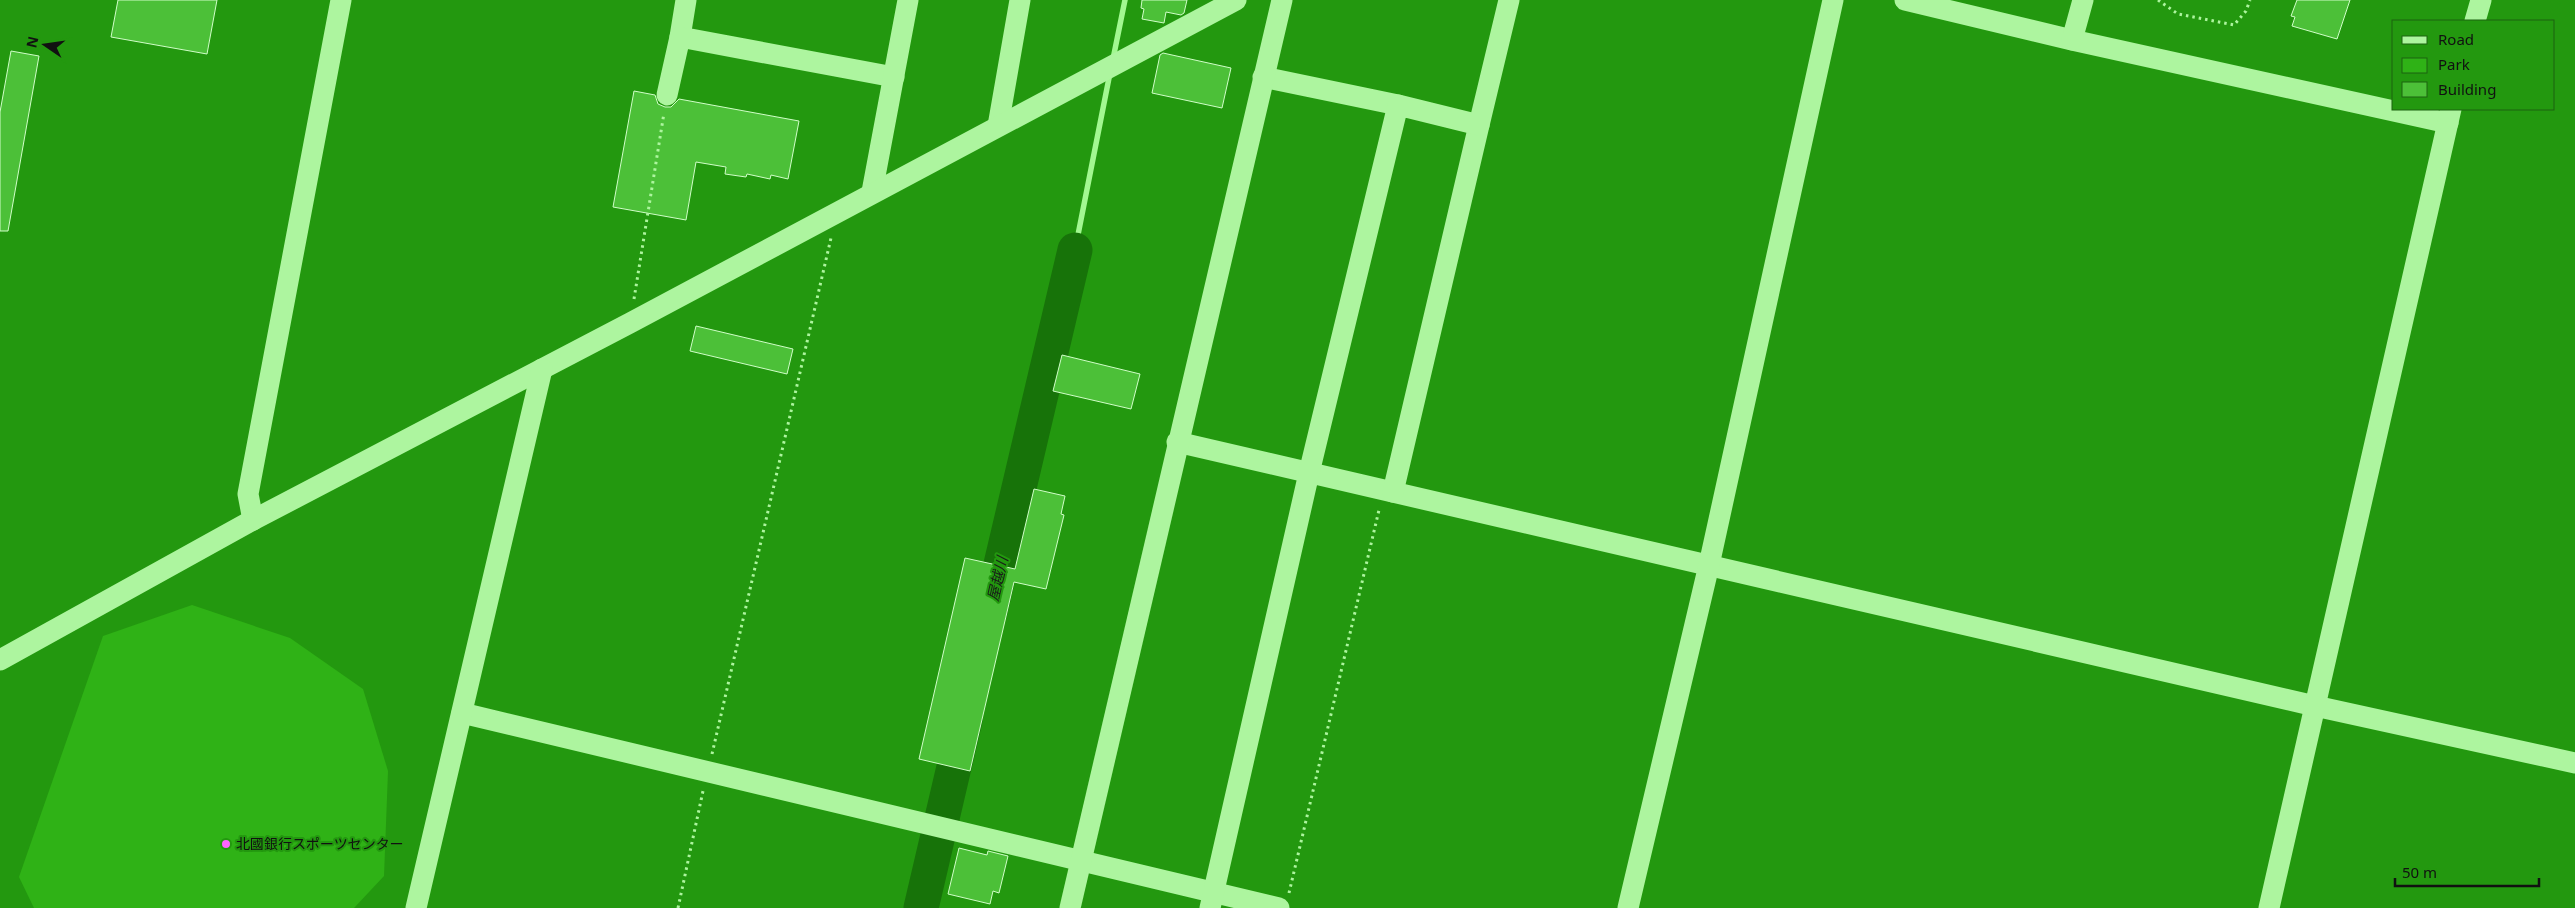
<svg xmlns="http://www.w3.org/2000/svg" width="2575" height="908" viewBox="0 0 2575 908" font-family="'Noto Sans','Noto Sans JP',sans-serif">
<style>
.green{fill:#2fb216}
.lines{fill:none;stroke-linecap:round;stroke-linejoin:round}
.stream{stroke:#a2f891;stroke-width:5.5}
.river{stroke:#177309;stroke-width:35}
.building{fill:#4cc038;stroke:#d0fec8}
.path{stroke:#adf59f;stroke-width:3;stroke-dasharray:2.5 4;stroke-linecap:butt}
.minor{stroke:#adf59f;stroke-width:21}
.poi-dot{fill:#ff63fe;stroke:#23980f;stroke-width:2}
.labels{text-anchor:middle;stroke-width:4;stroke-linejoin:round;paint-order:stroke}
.poi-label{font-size:14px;fill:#111;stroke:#23980f;text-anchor:start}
.water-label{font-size:15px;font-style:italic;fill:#191d19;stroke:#23980f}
</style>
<rect width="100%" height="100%" fill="#23980f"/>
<!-- green -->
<polygon class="green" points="192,605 290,638 363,689 388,771 384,876 354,908 34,908 19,877 103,636"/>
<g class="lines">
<!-- stream -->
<g class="stream">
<polyline points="1113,59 1125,0"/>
<polyline points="1075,250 1110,73"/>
</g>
<!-- river -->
<g class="river">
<polyline points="990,611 1075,250"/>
<polyline points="921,908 965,720"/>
</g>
</g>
<!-- building -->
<g class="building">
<polygon points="118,0 217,0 207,54 111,37"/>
<polygon points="1142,0 1187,0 1184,13 1181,15 1166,12 1164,23 1142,19 1144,9 1141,8"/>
<polygon points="2297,0 2350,0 2337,39 2292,26 2295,17 2291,16"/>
<polygon points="11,51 39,56 8,231 0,231 0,112"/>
<polygon points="1163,53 1231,68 1222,108 1152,93 1160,55"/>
<polygon points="634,91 655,95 658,104 665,107 671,107 679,99 799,121 788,179 771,175 770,179 747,174 746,177 725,174 726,167 696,162 686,220 613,207"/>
<polygon points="696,326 793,349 787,374 690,351"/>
<polygon points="1062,355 1140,374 1131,409 1053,391"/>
<polygon points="1034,489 1065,496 1061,514 1064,515 1046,589 1014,582 970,771 919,759 965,558 1015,569"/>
<polygon points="959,848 987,855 988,851 1008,856 999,893 993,891 990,904 948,894"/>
</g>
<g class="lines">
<!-- path -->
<g class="path">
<polyline points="2158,0 2178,14 2234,25 2246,11 2250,0"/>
<polyline points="634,299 664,113"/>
<polyline points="712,754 831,238"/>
<polyline points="1289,893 1379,510"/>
<polyline points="678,908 703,791"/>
</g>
<!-- minor -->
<g class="minor">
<polyline points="686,0 680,37 894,77"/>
<polyline points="1905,0 2072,40 2448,123"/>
<polyline points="2475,21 2481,0"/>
<polyline points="2072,40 2083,0"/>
<polyline points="1263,77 1398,105"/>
<polyline points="667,95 680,37"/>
<polyline points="998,126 1020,0"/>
<polyline points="872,192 908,0"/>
<polyline points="1177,442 2315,706 2575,763"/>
<polyline points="1393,492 1479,125"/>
<polyline points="253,520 248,494 341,0"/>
<polyline points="0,660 253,520 630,323 1236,0"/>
<polyline points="462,713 1279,908"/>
<polyline points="416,908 542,369"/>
<polyline points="1070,908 1282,0"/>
<polyline points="1210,908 1309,473 1398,105 1479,125 1509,0"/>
<polyline points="1628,908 1709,565 1833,0"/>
<polyline points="2269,908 2451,109"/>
</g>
</g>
<!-- markers -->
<circle class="poi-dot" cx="226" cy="844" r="5"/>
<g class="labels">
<!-- poi labels -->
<g class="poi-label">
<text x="236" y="849">北國銀行スポーツセンター</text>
</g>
<!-- water labels -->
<g class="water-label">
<text transform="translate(998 579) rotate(-77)" y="5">屋越川</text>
</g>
</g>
<!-- legend -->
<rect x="2392" y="20" width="162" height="90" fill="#23980f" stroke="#1c6210"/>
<rect x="2402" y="36" width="25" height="8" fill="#adf59f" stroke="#1c6210"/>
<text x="2438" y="45" font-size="15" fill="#111111">Road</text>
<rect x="2402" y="58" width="25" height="15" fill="#2fb216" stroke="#1c6210"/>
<text x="2438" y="70" font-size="15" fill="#111111">Park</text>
<rect x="2402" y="82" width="25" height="15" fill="#4cc038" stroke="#1c6210"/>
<text x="2438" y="95" font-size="15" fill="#111111">Building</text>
<!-- north arrow -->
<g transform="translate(45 45) rotate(283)" stroke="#23980f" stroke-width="4" paint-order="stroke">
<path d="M0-4L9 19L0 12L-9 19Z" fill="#111111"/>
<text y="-8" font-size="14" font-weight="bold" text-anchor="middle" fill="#111111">N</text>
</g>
<!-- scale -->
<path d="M2395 878v8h144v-8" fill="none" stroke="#111111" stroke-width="2.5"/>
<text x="2402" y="878" font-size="15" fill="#111111" stroke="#23980f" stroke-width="4" paint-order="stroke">50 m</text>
</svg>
